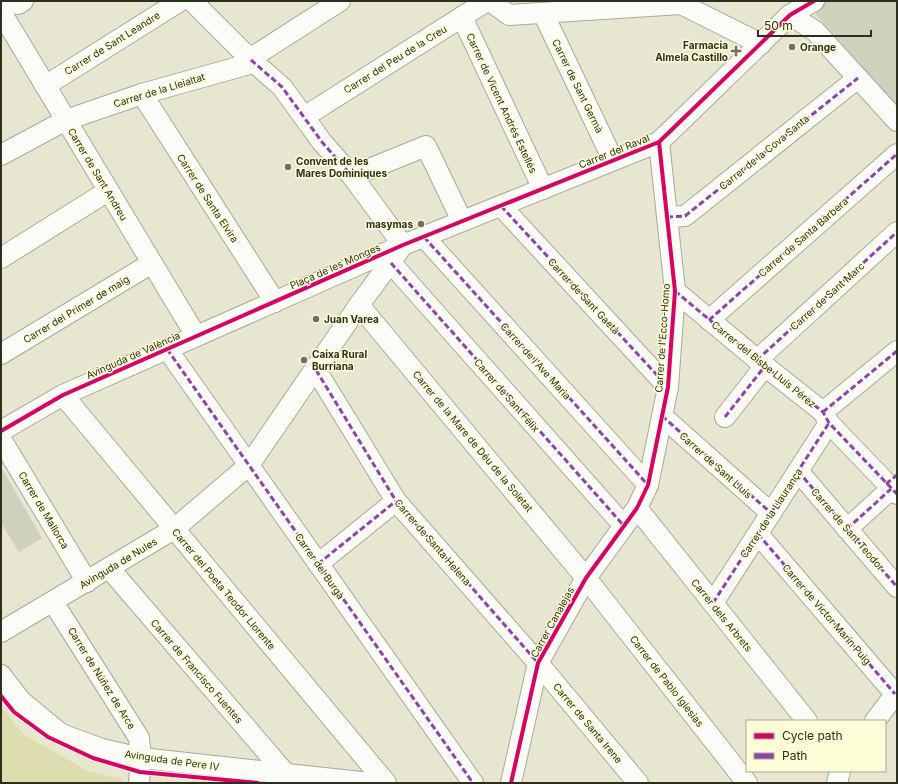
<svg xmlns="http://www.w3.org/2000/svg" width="898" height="784" viewBox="0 0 898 784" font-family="Inter,sans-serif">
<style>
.green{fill:#ddddaf}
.building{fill:#d0d0bf}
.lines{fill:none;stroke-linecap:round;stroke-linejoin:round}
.minor-casing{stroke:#aaa999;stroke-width:22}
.minor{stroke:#fbfbf8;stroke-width:20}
.quiet{stroke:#8e44ad;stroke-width:3;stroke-dasharray:6 3;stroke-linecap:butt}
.cycleway-casing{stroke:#fcfcd6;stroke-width:6}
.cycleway{stroke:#d6006c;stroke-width:4}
.poi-dot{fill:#6f6f5d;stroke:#fcfcd6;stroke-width:1.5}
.labels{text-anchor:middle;stroke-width:3;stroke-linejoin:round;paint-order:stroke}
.street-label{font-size:10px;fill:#2e2e1f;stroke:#fcfcd6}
.poi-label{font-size:10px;font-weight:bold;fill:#2e2e1f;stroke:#fcfcd6;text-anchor:start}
</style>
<rect width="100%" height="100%" fill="#e7e7d1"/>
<!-- green -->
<polygon class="green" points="1,706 23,734 88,771 122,779 122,783 1,783"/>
<!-- building -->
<g class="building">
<polygon points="825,1 897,1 897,106 816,15 817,5"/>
<polygon points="1,467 42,538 19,552 1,523"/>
</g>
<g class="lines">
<defs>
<g id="minor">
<polyline points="192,1 251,60 282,87 322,142 352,176 403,245"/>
<polyline points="490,1 509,15 681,4 761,44"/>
<polyline points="1,3 18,4 23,1"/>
<polyline points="1,12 196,336"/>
<polyline points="543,13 613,160"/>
<polyline points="790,15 815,31 897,121"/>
<polyline points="462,17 543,189"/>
<polyline points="45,86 180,1"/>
<polyline points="142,94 275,302"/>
<polyline points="304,117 487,1"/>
<polyline points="1,155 66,120 142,94 249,64 254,56 340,1"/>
<polyline points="352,176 426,146 462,221"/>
<polyline points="501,206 668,387"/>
<polyline points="667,217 685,216 858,78"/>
<polyline points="424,237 648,485"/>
<polyline points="1,258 108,191"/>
<polyline points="391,263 624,526"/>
<polyline points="675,291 765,366 823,412 829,423 897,494"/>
<polyline points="359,305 586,578 747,783"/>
<polyline points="709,320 897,154"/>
<polyline points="167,349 473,783"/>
<polyline points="1,354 152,263"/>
<polyline points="757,360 897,232"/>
<polyline points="316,370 396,501 538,663 638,783"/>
<polyline points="63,395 386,783"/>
<polyline points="823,412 897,351"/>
<polyline points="662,416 771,513"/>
<polyline points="725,417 765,366"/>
<polyline points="1,431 63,395 403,245 659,142 790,15 814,1"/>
<polyline points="1,439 87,582"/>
<polyline points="798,471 897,587"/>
<polyline points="637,508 807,721"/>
<polyline points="847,529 891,489"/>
<polyline points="758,534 895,694"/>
<polyline points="318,564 396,501"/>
<polyline points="109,568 285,773"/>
<polyline points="53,602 139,738 141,758 139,783"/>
<polyline points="713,603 829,423"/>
<polyline points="1,632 174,529 249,465 359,305 403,245"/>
<polyline points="1,675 21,701 61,734 102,749 141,758 370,783"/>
<polyline points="875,721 897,692"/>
<polyline points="511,783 538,663 586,578 637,508 648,485 668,387 675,291 659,142"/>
<polyline points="837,783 840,771"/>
</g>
</defs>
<!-- minor casing -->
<use href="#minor" class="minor-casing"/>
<!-- minor -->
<use href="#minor" class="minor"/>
<!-- quiet -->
<g class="quiet">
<polyline points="251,60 282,87 322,142 352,176"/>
<polyline points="501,206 668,387"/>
<polyline points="667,217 685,216 858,78"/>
<polyline points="424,237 648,485"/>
<polyline points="391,263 624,526"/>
<polyline points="675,291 765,366 823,412 829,423 897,494"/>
<polyline points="709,320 897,154"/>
<polyline points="167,349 473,783"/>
<polyline points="757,360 897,232"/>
<polyline points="316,370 396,501 538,663"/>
<polyline points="823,412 897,351"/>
<polyline points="662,416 771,513"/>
<polyline points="725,417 765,366"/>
<polyline points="798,471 897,587"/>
<polyline points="886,484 897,475"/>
<polyline points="847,529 891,489"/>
<polyline points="758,534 895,694"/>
<polyline points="318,564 396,501"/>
<polyline points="713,603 829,423"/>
</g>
<defs>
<g id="cycleway">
<polyline points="1,431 63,395 403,245 659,142 790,15 814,1"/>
<polyline points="1,696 14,712 48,737 93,758 140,772 258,783"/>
<polyline points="511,783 538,663 586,578 637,508 648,485 668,387 675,291 659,142"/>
</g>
</defs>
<!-- cycleway casing -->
<use href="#cycleway" class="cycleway-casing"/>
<!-- cycleway -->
<use href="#cycleway" class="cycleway"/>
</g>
<!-- markers -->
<g class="poi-dot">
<circle cx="792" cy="47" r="4"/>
<path d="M734 45h4v4h4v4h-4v4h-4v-4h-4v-4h4z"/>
<circle cx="288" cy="167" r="4"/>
<circle cx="421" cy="224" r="4"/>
<circle cx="316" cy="319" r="4"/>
<circle cx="304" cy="360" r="4"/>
</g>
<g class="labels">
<!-- street labels -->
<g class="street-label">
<text transform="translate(112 43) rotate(-32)" y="4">Carrer de Sant Leandre</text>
<text transform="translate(395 59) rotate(-32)" y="4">Carrer del Peu de la Creu</text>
<text transform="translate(578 86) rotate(64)" y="4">Carrer de Sant Germà</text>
<text transform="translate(159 90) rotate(-17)" y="4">Carrer de la Lleialtat</text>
<text transform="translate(502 103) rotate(65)" y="4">Carrer de Vicent Andrés Estellés</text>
<text transform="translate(614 151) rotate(-22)" y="4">Carrer del Raval</text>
<text transform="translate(764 152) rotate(-39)" y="4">Carrer de la Cova Santa</text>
<text transform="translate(98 174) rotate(59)" y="4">Carrer de Sant Andreu</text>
<text transform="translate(208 198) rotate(57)" y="4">Carrer de Santa Elvira</text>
<text transform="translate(803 237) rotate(-41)" y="4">Carrer de Santa Bàrbera</text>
<text transform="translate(335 266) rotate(-24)" y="4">Plaça de les Monges</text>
<text transform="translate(584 296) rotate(47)" y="4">Carrer de Sant Gaetà</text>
<text transform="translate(827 296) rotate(-42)" y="4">Carrer de Sant Marc</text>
<text transform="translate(76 309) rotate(-31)" y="4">Carrer del Primer de maig</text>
<text transform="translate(662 338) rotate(-86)" y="4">Carrer de l'Ecco-Homo</text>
<text transform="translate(133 355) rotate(-24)" y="4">Avinguda de València</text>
<text transform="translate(536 361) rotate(48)" y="4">Carrer de l'Ave Maria</text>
<text transform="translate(764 364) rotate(39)" y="4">Carrer del Bisbe Lluís Pérez</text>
<text transform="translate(507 395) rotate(49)" y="4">Carrer de Sant Félix</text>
<text transform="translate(473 441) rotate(50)" y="4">Carrer de la Mare de Déu de la Soletat</text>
<text transform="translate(716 465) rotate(42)" y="4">Carrer de Sant Lluís</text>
<text transform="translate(44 510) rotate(59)" y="4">Carrer de Mallorca</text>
<text transform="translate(771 513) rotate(-57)" y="4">Carrer de la Llaurança</text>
<text transform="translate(848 529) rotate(49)" y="4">Carrer de Sant Teodor</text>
<text transform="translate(433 542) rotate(49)" y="4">Carrer de Santa Helena</text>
<text transform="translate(118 563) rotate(-31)" y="4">Avinguda de Nules</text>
<text transform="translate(320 566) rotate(55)" y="4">Carrer del Burgà</text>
<text transform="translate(224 589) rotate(50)" y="4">Carrer del Poeta Teodor Llorente</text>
<text transform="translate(827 614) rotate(49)" y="4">Carrer de Víctor Marín Puig</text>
<text transform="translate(722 615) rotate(51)" y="4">Carrer dels Arbrets</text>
<text transform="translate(552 622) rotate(-61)" y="4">Carrer Canalejas</text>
<text transform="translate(197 671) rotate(49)" y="4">Carrer de Francisco Fuentes</text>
<text transform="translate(102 678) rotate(58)" y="4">Carrer de Núñez de Arce</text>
<text transform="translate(667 681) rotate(52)" y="4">Carrer de Pablo Iglesias</text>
<text transform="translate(588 723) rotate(50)" y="4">Carrer de Santa Irene</text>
<text transform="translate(172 760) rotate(8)" y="4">Avinguda de Pere IV</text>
</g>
<!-- poi labels -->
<g class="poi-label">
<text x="728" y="49" text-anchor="end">Farmacia<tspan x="728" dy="12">Almela Castillo</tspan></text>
<text x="800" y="51">Orange</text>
<text x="296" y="165">Convent de les<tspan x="296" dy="12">Mares Dominiques</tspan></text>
<text x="413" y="228" text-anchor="end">masymas</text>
<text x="324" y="323">Juan Varea</text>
<text x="312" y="358">Caixa Rural<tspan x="312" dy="12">Burriana</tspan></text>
</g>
</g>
<!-- border -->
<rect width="898" height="784" fill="none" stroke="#2e2e1f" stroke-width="4"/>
<!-- legend -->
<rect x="746" y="720" width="140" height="52" fill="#fcfcd6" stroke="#aaaa8d"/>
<rect x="754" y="733" width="20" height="6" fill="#d6006c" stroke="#aaaa8d"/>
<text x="782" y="740" font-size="12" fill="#2e2e1f">Cycle path</text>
<rect x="754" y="753" width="20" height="6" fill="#8e44ad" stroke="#aaaa8d"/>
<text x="782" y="760" font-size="12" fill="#2e2e1f">Path</text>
<!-- scale -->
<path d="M758 30v6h113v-6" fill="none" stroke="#2e2e1f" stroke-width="2"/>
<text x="764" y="30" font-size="12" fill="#2e2e1f" stroke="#fcfcd6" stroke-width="3" paint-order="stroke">50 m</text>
</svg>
